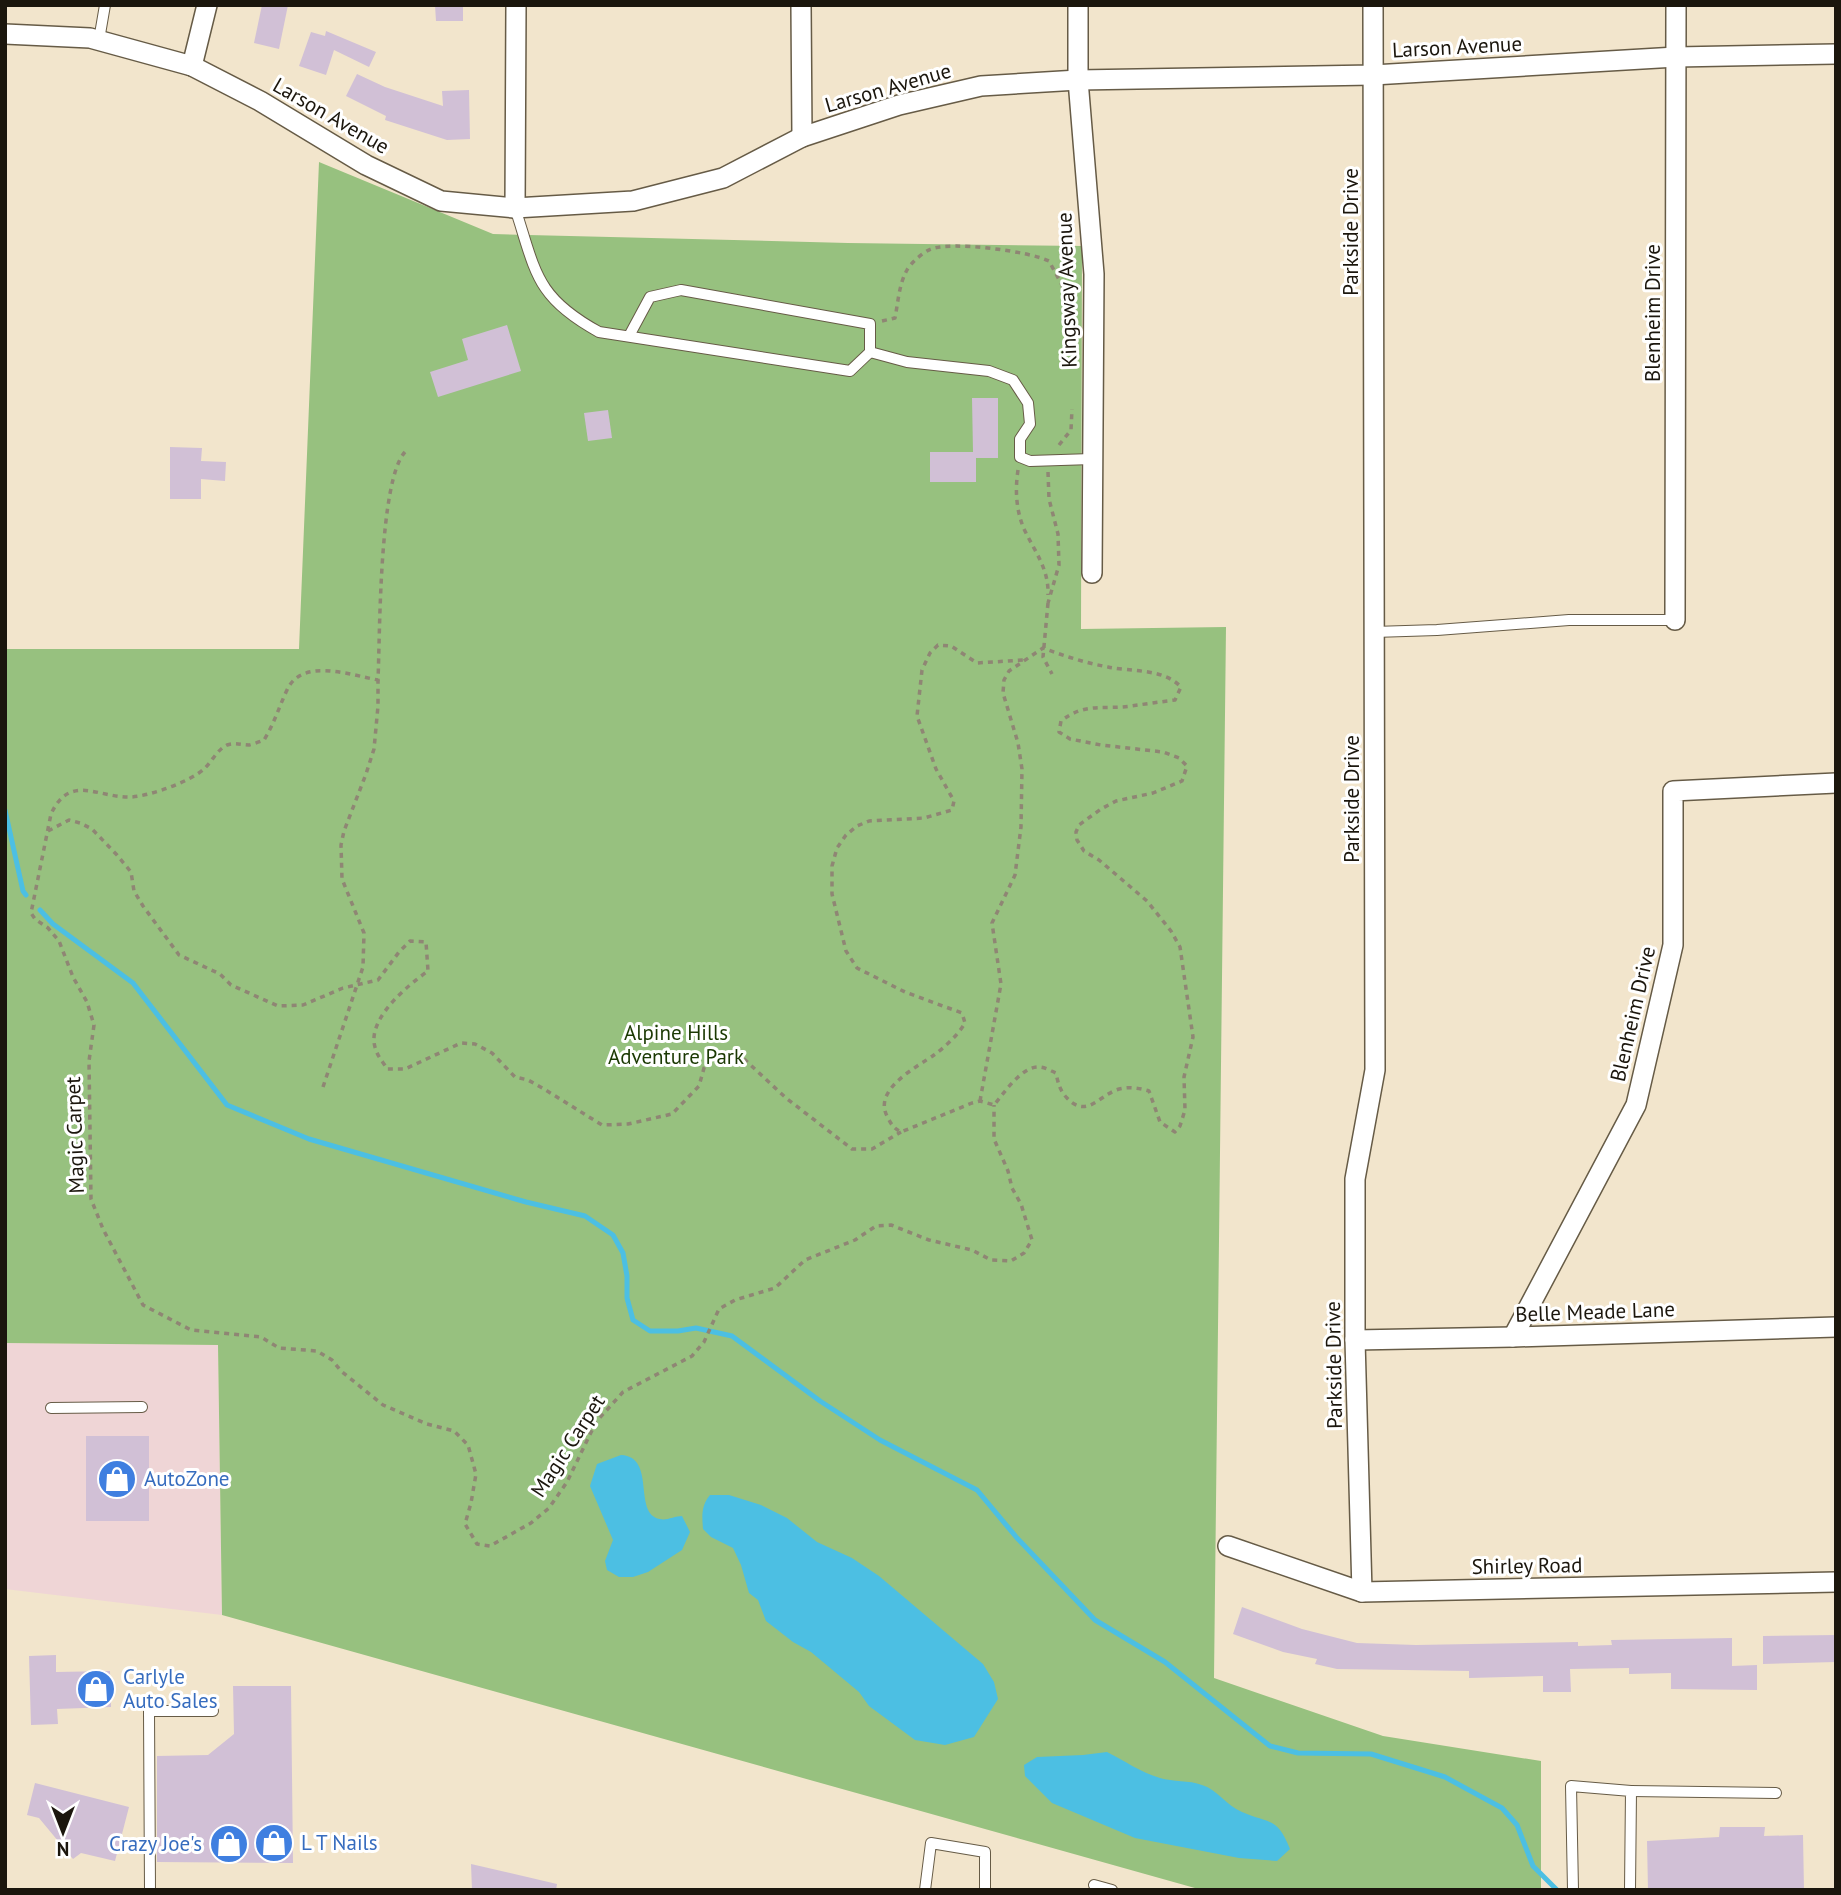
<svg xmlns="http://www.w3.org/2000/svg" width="1841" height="1895" viewBox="0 0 1841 1895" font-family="'PT Sans',sans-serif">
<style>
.commercial{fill:#efd5d6}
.green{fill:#97c17f}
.water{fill:#4cbfe3}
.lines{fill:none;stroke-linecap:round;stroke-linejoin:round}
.stream{stroke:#4cbfe3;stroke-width:5}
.building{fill:#d1c0d6}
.service-casing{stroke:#665b46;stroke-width:12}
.minor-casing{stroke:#665b46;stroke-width:22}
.path{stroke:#8f8674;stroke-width:3.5;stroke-dasharray:5 5;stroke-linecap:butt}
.service{stroke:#fff;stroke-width:10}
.minor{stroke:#fff;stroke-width:19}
.labels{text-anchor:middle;stroke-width:6;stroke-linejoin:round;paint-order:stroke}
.street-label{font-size:21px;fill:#1b160d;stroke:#fff}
.park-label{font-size:21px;fill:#1b3903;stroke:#fff}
.shop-label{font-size:21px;fill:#366cbe;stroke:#fff;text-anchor:start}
</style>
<rect width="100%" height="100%" fill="#f2e5cc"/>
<!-- commercial -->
<polygon class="commercial" points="5,1343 218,1345 222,1615 5,1589"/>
<!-- green -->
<polygon class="green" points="319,162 493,234 848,243 1082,246 1081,629 1226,627 1214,1678 1383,1736 1541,1761 1541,1890 1202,1890 222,1615 218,1345 5,1343 5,649 299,649"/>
<!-- water -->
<g class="water">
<path d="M621,1455C657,1457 632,1514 660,1519C666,1521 675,1516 682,1516L690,1532L682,1550L648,1572L633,1577H619L607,1570L605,1561L613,1540L590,1486L597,1464Z"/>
<path d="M710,1495H729L761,1505L787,1518L817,1542L852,1558L879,1576L983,1664L994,1682L998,1699L974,1737L945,1745L915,1740L869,1706L859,1692L811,1652L793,1642L766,1621L758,1600L749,1593L741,1565L733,1548L711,1537L703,1529C702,1516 701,1506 710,1495Z"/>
<path d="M1107,1752C1125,1761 1140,1772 1160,1778C1173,1782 1189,1780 1202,1785C1218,1790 1227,1806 1242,1812C1269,1824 1277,1816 1290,1849L1277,1861L1239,1858L1135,1838L1052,1803L1025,1776L1024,1765L1037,1757L1083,1755Z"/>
</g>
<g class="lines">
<!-- stream -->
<g class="stream">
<polyline points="5,810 23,891 26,895"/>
<polyline points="40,910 53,924 133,983 227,1105 309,1139 526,1202 585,1216 613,1235 623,1253 627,1276 627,1298 633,1320 650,1331 678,1331 696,1328 732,1336 820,1401 880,1440 977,1490 1017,1538 1095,1620 1165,1662 1270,1746 1298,1753 1371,1754 1445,1777 1502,1808 1517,1825 1533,1866 1557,1890"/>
</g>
</g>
<!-- building -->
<g class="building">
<polygon points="262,5 288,5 279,49 254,43"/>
<polygon points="435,5 463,5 463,21 436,21"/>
<polygon points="326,31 376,52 369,67 334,50 326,75 299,66 311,32 325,36"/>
<polygon points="357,74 385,87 443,106 442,91 469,90 470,139 447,140 385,120 386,116 346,96"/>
<polygon points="507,325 521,371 438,397 430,372 468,360 462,339"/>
<polygon points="972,398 998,398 998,458 976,458 976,482 930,482 930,452 973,452"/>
<polygon points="608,410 612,438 588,441 584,413"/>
<polygon points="170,447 202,448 201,461 226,462 225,481 201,479 201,499 170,499"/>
<rect x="86" y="1436" width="63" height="85"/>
<polygon points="1242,1607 1302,1629 1357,1643 1416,1645 1578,1642 1578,1646 1612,1645 1611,1640 1732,1638 1732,1666 1757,1665 1757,1690 1671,1689 1671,1673 1629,1674 1629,1668 1570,1669 1571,1692 1543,1692 1543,1676 1469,1678 1469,1671 1337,1669 1315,1664 1317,1659 1283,1652 1233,1634"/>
<polygon points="1836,1635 1836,1662 1763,1664 1763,1636"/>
<polygon points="56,1655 56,1672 110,1671 111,1707 57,1709 58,1724 31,1725 29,1656"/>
<polygon points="233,1686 291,1686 293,1863 157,1862 157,1756 208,1755 234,1734"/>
<polygon points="35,1783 129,1807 115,1861 81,1853 73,1859 39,1818 27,1815"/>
<polygon points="1720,1827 1765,1827 1764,1836 1803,1835 1804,1890 1648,1890 1647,1841 1719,1837"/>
<polygon points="471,1864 557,1884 556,1890 472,1890"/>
</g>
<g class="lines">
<defs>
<g id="service">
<polyline points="99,40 105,5"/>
<path d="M515,208C536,272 535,297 599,332L850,371L870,352V324L681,290L650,297L629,336"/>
<polyline points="870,352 907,362 989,371 1013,380 1028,403 1030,424 1020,439 1020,457 1030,461 1092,459"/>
<polyline points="1374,632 1437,630 1569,620 1675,620"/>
<polyline points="51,1408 142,1407"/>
<polyline points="1631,1791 1776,1793"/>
<polyline points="1094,1885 1112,1890"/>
<polyline points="150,1890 149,1711 213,1711"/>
<polyline points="925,1890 931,1843 985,1852 985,1890"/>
<polyline points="1573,1890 1571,1786 1631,1791 1630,1890"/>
</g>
<g id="minor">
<polyline points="801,5 802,137"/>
<polyline points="1078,5 1078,80 1094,274 1092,573"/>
<polyline points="5,34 90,38 192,66 260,101 366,165 441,201 515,208 633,201 723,178 802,137 899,105 981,86 1078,80 1373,75 1676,57 1836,54"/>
<polyline points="192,66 207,5"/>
<polyline points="515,208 516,5"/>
<polyline points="1675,620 1676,5"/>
<polyline points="1513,1337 1636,1105 1673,945 1673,791 1836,783"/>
<polyline points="1355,1340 1513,1337 1836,1327"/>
<polyline points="1228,1546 1362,1592 1836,1582"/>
<polyline points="1362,1592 1355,1340 1355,1179 1375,1070 1373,5"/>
</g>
</defs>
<!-- service casing -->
<use href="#service" class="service-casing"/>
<!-- minor casing -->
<use href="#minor" class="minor-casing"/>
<!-- path -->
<g class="path">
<path d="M882,321L895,318C898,303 899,284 907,270C911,263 923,252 931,249C952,241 1028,251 1049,261L1062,285L1073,324"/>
<polyline points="1059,445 1071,430 1072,409"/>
<path d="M405,452C379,480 380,635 378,680C350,675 302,657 287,690C279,707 274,724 264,740C259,742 253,744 249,745C241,745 235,742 227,745C217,750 213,760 205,768C192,781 150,796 131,797C98,798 70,773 51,814L31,913L35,919L48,928L59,941L73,977L87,1002L94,1025L89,1061L91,1199L103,1229L143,1305L191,1330L261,1337L279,1348L317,1351L332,1360L341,1371L383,1405L427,1424L454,1431L468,1445L476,1474L471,1503L465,1524L477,1544L490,1546L531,1523L549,1508L567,1482L596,1422L623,1392L692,1356L704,1342L719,1309L735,1300L775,1288L805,1260L855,1240L876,1226L891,1225L929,1240L972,1250L991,1260L1011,1261L1024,1253L1032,1240L1021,1204L1012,1188L1008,1171L994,1139V1105"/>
<path d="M1018,470C1015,490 1016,510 1024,529C1035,552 1049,569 1048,595"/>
<polyline points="1048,472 1049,499 1058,534 1059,565 1048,603"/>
<polyline points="1048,603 1043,657 1052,674"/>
<path d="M48,831L69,820L80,823L92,829L117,855L131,872L134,891L143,906L179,955L220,974L231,985L278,1006L303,1005L343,988L378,980L399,952L410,941L426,942L428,971C407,986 364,1021 376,1050C378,1057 384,1063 387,1069H405L461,1043L475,1044L492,1053L515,1077L528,1080L544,1089L602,1125L628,1124L672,1114L699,1086L704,1068L710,1058H743L786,1098L852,1149H872L901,1132"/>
<polyline points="323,1087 363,967 364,933 342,879 341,845 344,831 366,774 374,749 378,706 378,680"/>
<path d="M980,1101L1001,984L992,923L1015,875L1021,827L1022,769L1018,743L1003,693L1004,680L1009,671L1043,648C1064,656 1086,663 1108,667C1131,672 1163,668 1181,687L1175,700C1160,702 1145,704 1131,706C1103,710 1085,702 1061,721L1059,732L1070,739L1101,745L1163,752L1179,758L1187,766L1182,781L1153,793L1116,801L1101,809L1079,825L1076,832L1077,840L1084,851L1099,860L1147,901L1171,931L1180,947L1193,1037L1184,1077L1185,1110L1180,1126L1175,1132L1160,1122L1149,1091C1139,1088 1127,1086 1116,1090C1097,1098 1086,1118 1067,1098C1060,1091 1058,1083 1056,1073C1051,1071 1045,1067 1039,1067C1022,1066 1004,1093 994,1105L980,1101L972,1103L901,1132C893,1128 891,1124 887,1116C873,1089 917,1067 934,1055C945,1047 958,1035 965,1023L962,1013L905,992L857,968L846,951L832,894V866L837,848L846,835L857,826L869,821L924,818L952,810L954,801L936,769L917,716L922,670L930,653L938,645L951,646L977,663L1023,660"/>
</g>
<!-- service -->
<use href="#service" class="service"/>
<!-- minor -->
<use href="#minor" class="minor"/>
</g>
<!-- icons -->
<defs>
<symbol id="shop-disc" viewBox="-11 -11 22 22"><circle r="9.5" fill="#3f7fe0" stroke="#fff"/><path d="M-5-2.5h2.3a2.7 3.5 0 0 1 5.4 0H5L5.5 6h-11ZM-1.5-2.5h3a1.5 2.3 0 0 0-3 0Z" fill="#fff"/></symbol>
</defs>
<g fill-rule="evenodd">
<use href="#shop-disc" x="95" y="1457" width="44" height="44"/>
<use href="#shop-disc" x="74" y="1667" width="44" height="44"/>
<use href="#shop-disc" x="252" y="1821" width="44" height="44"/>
<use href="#shop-disc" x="207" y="1822" width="44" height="44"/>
</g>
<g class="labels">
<!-- street labels -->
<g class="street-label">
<text transform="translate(1457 47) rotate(-3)" y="7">Larson Avenue</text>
<text transform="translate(888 88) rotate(-16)" y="7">Larson Avenue</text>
<text transform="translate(331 116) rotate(30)" y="7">Larson Avenue</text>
<text transform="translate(1351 232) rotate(-90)" y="7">Parkside Drive</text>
<text transform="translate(1067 290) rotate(-92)" y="7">Kingsway Avenue</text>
<text transform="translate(1653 313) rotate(-90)" y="7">Blenheim Drive</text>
<text transform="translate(1352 799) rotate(-90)" y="7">Parkside Drive</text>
<text transform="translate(1633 1014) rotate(-77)" y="7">Blenheim Drive</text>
<text transform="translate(75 1135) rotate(-92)" y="7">Magic Carpet</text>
<text transform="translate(1595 1312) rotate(-2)" y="7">Belle Meade Lane</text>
<text transform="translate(1334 1365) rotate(-91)" y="7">Parkside Drive</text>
<text transform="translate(568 1446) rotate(-57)" y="7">Magic Carpet</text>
<text transform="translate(1527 1566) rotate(-1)" y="7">Shirley Road</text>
</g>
<!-- park labels -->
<g class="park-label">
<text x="676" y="1040">Alpine Hills<tspan x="676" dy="24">Adventure Park</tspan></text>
</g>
<!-- shop labels -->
<g class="shop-label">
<text x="144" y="1486">AutoZone</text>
<text x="123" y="1684">Carlyle<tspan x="123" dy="24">Auto Sales</tspan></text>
<text x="301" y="1850">L T Nails</text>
<text x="202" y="1851" text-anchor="end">Crazy Joe's</text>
</g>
</g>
<!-- border -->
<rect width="1841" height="1895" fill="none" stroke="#1b160d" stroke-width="14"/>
<!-- north arrow -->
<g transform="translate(63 1832) rotate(180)" stroke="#ffffff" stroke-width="5" paint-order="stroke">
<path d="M0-5L12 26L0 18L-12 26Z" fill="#1b160d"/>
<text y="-10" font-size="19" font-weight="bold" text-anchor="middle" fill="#1b160d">N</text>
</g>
</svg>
